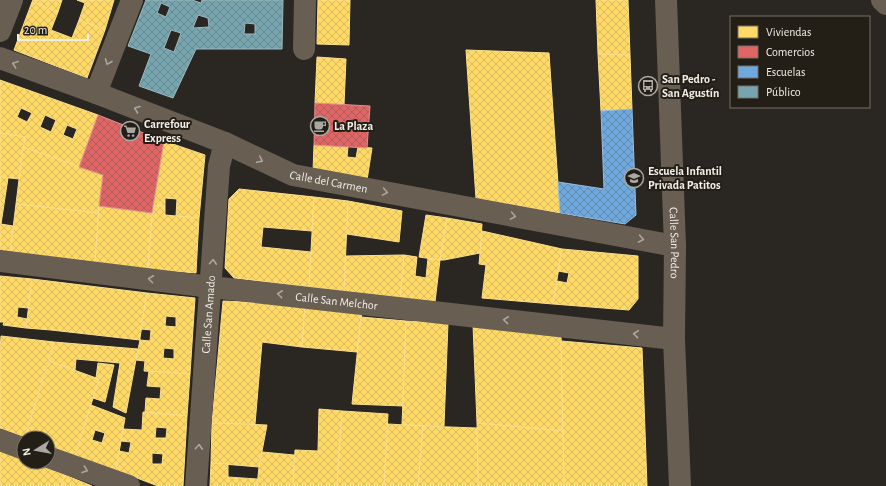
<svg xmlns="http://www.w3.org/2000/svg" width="886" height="486" viewBox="0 0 886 486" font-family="'Alegreya Sans',sans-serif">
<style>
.homes{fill:url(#homes-cross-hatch);stroke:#fbdf8d;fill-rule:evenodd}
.shops{fill:url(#shops-cross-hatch);stroke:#e58f8d}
.schools{fill:url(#schools-cross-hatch);stroke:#96bde0}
.public{fill:url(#public-cross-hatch);stroke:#9bbbc0;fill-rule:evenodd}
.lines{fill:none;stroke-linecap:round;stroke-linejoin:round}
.minor{stroke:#685e52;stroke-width:22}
.oneway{stroke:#aca69d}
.labels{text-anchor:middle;stroke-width:4;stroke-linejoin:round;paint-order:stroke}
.poi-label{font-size:12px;font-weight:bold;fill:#f1eee8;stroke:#231e16;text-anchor:start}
.street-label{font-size:12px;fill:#f1eee8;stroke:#231e16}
</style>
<defs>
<pattern id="homes-cross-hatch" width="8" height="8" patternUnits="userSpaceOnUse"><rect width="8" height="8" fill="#ffd966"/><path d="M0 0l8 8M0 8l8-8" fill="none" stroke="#dabc60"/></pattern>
<pattern id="shops-cross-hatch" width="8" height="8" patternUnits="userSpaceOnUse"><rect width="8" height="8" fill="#e06666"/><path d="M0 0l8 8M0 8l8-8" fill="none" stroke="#b25d5c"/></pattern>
<pattern id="schools-cross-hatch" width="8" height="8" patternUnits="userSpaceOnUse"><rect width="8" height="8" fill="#6fa8dc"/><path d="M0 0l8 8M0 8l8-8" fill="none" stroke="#638baf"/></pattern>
<pattern id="public-cross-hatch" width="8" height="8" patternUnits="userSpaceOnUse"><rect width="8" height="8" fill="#76a5af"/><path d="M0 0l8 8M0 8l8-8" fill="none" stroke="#688990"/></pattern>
</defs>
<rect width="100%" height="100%" fill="#2a2722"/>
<!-- homes -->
<g class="homes">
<polygon points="33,0 62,0 58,12 32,2"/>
<polygon points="77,0 114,0 105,30 79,20 85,3"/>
<polygon points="318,0 350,0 349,45 317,44"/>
<polygon points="596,0 628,0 630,55 598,54"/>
<polygon points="32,2 58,12 51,30 72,38 79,20 105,30 87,78 14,50"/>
<polygon points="466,50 549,53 560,213 476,199"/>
<polygon points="598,54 630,55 632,109 601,111"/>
<polygon points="317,57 346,59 344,105 315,103"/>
<path d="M0,80L98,115L79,167L23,147L25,137L0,133ZM21,108L32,113L27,122L17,117ZM45,115L56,120L51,132L40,127ZM67,125L77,129L73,139L63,135Z"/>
<polygon points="0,133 25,137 19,179 0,177"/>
<polygon points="164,141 205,155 199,218 176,216 177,199 165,198 165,206 153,206"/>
<polygon points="314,145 348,147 347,157 356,158 358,147 372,148 367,180 313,171"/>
<polygon points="23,147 103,175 99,213 16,204"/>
<polygon points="0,177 8,178 1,224 13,226 10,253 0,251"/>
<polygon points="239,189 314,197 312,231 263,227 261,247 311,252 309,287 234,278 225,268 229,199"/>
<polygon points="314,197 348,201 344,291 309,287"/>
<polygon points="348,201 402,211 399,242 347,234"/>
<polygon points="16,204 99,213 95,263 10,253"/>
<polygon points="99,206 152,213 148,269 95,263"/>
<polygon points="153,206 165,206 165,215 199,218 196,273 148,269"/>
<polygon points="426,215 447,218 440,260 419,257"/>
<polygon points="447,218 482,224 480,253 444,260 440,260"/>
<polygon points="482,231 562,249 553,304 482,298 486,265 479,264"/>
<polygon points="562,249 638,256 638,299 629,310 553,304 557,281 567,283 569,273 558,271"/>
<polygon points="404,255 417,257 415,276 426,278 428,258 440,260 435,302 400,298"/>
<polygon points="404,255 400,298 344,291 346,256"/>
<polygon points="0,276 32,279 28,308 18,307 17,317 27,319 26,328 3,325 4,322 0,322"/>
<polygon points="32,279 147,293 140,338 140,340 51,330 26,328"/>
<path d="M147,293L195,298L190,374L144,371L145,361L136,360L140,340L150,341L151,330L141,329ZM166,316L176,317V327L165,326ZM164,348L174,349V359L163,358Z"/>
<polygon points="223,301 305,305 302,347 262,342 255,424 212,423"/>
<polygon points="305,305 362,311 357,352 302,347"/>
<polygon points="361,317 406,321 403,406 352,404"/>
<polygon points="406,321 448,323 444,426 402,425"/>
<polygon points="473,325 561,334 563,431 477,423"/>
<polygon points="1,336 54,342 25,437 0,428 0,350"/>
<polygon points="561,341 642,348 647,486 564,486"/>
<polygon points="54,342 138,349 126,413 113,407 120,363 76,359 75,370 49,361"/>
<polygon points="49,361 99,379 75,456 48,446 48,438 28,438 25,437"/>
<polygon points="98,363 114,365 105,402 93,398 99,379 96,378"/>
<polygon points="149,371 190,374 187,416 145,412 146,398 160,399 161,387 147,386"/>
<path d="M91,405L125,418L116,470L75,456ZM95,430L105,433L102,443L92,440Z"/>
<polygon points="319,409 342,411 337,486 293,486 295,450 318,451"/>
<polygon points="342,411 388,414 384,486 337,486"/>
<path d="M143,412L187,416L183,486H158L116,470L119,451L129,453L131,442L121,441L123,429L142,430ZM156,427L167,428L166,438H155ZM152,453L163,454L162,464H152Z"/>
<polygon points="212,423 267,425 259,467 211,463"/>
<polygon points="477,423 563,431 564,486 478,486"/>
<polygon points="388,424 423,426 418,486 384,486"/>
<polygon points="423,426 477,428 478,486 418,486"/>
<polygon points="0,450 24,459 24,462 31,462 65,475 61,486 0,486"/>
<polygon points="262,452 294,455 293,486 257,486 259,467"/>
<polygon points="211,463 228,464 228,477 257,479 257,486 210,486"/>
<polygon points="65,475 92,486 61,486"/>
</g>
<!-- shops -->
<g class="shops">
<polygon points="315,103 370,106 367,148 314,145"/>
<polygon points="98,115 164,141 153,206 152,213 99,206 103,175 79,167"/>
</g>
<!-- schools -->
<polygon class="schools" points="632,109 636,215 625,224 560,213 558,182 604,189 601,111"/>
<!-- public -->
<path class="public" d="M146,0H192L201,3L202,0H283L282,49H196L173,98L139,86L151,54L128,46ZM161,3L170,7L166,17L157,13ZM198,15L208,18L209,27L193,28ZM245,23L255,24V34H244ZM171,30L181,33L174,52L164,48Z"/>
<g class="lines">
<!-- minor -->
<g class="minor">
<path id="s1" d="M666,0L675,246L674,339L680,486"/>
<polyline points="882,0 886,4"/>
<polyline points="0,31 12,0"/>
<polyline points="304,49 305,0"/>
<path id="s2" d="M0,58L96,93L225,143L293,175L675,246"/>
<polyline points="96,93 132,0"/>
<path id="s3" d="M0,261L211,287L674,339"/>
<polyline points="0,440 24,449"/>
<polyline points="48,457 129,486"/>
<path id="s4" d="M196,486L219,166L225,143"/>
</g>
</g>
<!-- one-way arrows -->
<defs><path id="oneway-chevron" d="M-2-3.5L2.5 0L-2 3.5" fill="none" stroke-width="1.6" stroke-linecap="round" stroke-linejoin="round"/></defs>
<g class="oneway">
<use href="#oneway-chevron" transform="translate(108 62) rotate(112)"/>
<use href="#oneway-chevron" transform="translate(15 64) rotate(-160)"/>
<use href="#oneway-chevron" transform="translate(137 109) rotate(-159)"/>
<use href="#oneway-chevron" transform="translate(260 160) rotate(26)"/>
<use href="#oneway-chevron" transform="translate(385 192) rotate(10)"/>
<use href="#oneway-chevron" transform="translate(513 216) rotate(10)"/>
<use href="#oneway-chevron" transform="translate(641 239) rotate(10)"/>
<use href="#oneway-chevron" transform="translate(213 262) rotate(-86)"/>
<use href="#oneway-chevron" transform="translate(151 279) rotate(-173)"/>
<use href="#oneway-chevron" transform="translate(280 294) rotate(-174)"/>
<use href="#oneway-chevron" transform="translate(506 320) rotate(-174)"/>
<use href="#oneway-chevron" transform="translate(636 334) rotate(-174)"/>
<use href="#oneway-chevron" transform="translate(199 447) rotate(-86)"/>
<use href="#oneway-chevron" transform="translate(85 470) rotate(20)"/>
</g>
<!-- icons -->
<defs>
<symbol id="bus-ring" viewBox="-11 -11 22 22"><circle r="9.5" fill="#231e16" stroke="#aba8a3" stroke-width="1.5"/><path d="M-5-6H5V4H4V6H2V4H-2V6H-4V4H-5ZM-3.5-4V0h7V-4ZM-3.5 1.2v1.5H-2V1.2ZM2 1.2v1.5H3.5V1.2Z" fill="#aba8a3"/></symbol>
<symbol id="cafe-ring" viewBox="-11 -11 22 22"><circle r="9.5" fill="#231e16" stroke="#aba8a3" stroke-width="1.5"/><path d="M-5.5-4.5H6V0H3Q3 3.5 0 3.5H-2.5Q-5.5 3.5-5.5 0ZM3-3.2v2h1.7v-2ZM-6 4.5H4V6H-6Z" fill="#aba8a3"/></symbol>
<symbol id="supermarket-ring" viewBox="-11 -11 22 22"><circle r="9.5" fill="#231e16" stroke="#aba8a3" stroke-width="1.5"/><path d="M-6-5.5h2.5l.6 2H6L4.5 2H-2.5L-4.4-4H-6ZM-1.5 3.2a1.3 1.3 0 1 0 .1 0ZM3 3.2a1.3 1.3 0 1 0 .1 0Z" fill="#aba8a3"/></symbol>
<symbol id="school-ring" viewBox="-11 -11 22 22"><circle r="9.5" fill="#231e16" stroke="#aba8a3" stroke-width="1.5"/><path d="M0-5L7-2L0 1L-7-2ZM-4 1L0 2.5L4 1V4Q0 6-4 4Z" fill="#aba8a3"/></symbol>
</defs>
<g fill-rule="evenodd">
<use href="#bus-ring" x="637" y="75" width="22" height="22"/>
<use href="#cafe-ring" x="309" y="115" width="22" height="22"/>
<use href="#supermarket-ring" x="119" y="120" width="22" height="22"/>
<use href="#school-ring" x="623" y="167" width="22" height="22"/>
</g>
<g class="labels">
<!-- poi labels -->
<g class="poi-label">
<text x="662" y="83">San Pedro -<tspan x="662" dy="14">San Agustín</tspan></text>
<text x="144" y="128">Carrefour<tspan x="144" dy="14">Express</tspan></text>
<text x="334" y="130">La Plaza</text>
<text x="648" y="175">Escuela Infantil<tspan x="648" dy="14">Privada Patitos</tspan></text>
</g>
<!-- street labels -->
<g class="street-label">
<text dy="4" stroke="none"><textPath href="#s2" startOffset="352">Calle del Carmen</textPath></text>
<text dy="4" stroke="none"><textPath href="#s1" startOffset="243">Calle San Pedro</textPath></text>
<text dy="4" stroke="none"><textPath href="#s3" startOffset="339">Calle San Melchor</textPath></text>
<text dy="4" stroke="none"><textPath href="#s4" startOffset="172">Calle San Amado</textPath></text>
</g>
</g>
<!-- legend -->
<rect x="730" y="16" width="140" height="92" fill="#231e16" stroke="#75716a"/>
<rect x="738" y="26" width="20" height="12" fill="#ffd966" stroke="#75716a"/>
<text x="766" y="36" font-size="12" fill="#f1eee8">Viviendas</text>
<rect x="738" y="46" width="20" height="12" fill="#e06666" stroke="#75716a"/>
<text x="766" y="56" font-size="12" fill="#f1eee8">Comercios</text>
<rect x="738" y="66" width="20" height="12" fill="#6fa8dc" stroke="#75716a"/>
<text x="766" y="76" font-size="12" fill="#f1eee8">Escuelas</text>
<rect x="738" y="86" width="20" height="12" fill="#76a5af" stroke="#75716a"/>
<text x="766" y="96" font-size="12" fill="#f1eee8">Público</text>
<!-- north arrow -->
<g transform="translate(36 450) rotate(259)"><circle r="19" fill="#231e16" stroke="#75716a"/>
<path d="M0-3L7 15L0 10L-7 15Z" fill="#aba8a3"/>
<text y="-6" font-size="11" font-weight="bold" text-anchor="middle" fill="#f1eee8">N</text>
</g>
<!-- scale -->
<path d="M18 34v6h70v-6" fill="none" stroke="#f1eee8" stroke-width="2"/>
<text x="24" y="34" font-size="12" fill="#f1eee8" stroke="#231e16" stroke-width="3" paint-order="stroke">20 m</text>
</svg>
